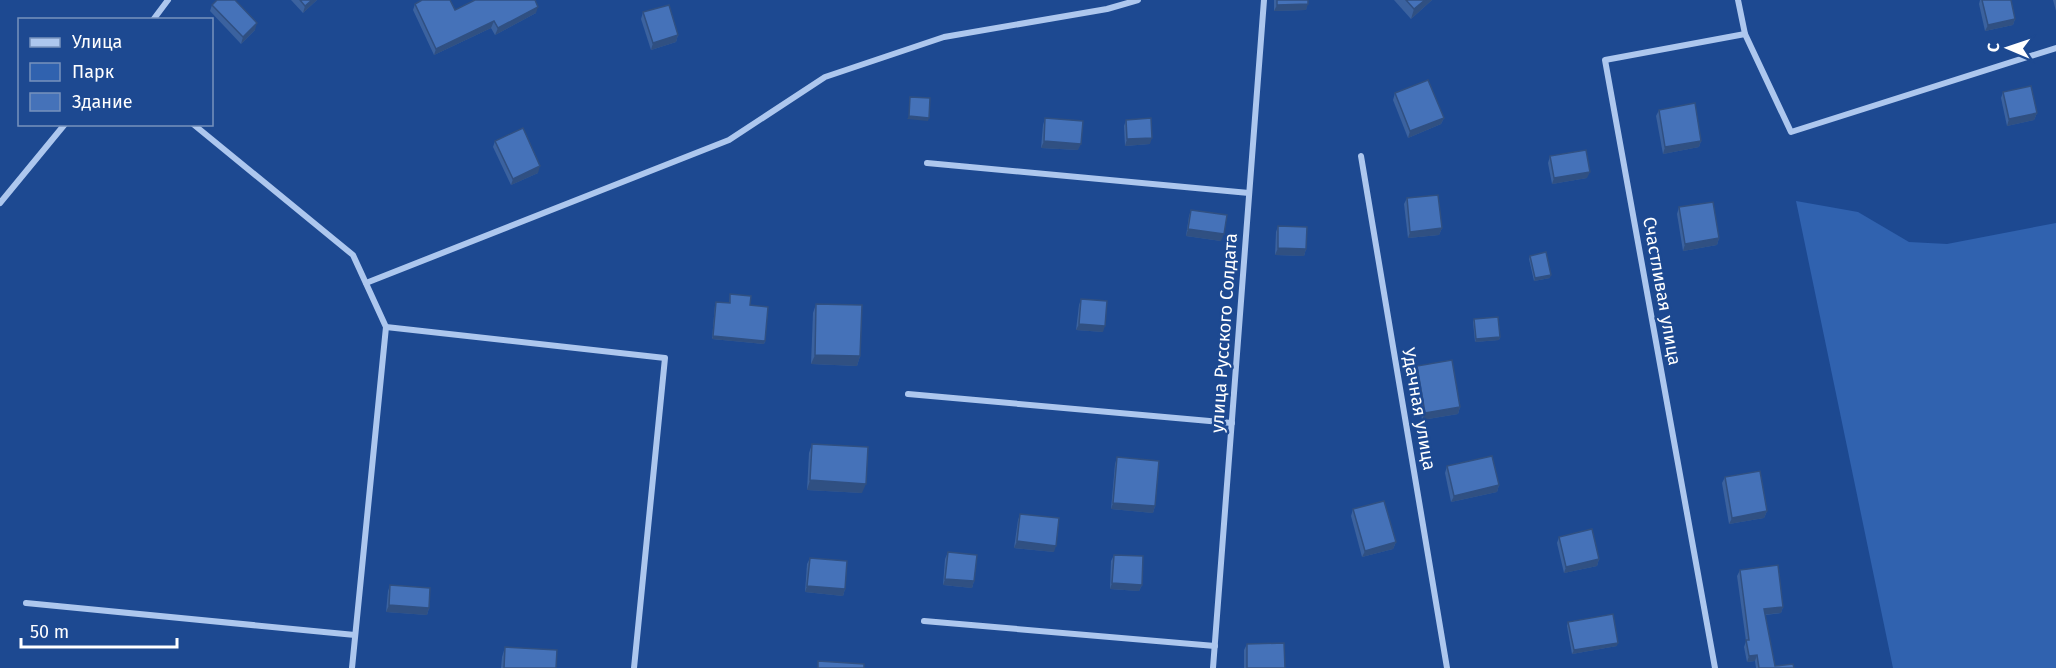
<svg xmlns="http://www.w3.org/2000/svg" width="2056" height="668" viewBox="0 0 2056 668" font-family="'Fira Sans',sans-serif">
<style>
.green{fill:#3062af}
.lines{fill:none;stroke-linecap:round;stroke-linejoin:round}
.minor{stroke:#adc7ee;stroke-width:6}
.wall{fill:#3b629f}
.shaded-wall{fill:#305082}
.building{fill:#4572b9;stroke:#305082;stroke-width:1.5}
.labels{text-anchor:middle;stroke-width:5;stroke-linejoin:round;paint-order:stroke}
.street-label{font-size:18px;fill:#fff;stroke:#1d4991}
</style>
<rect width="100%" height="100%" fill="#1d4991"/>
<!-- green -->
<polygon class="green" points="1796,201 1858,212 1909,242 1947,244 2056,223 2056,668 1893,668"/>
<g class="lines">
<!-- minor -->
<g class="minor">
<polyline points="1738,0 1745,34 1791,132 2056,48"/>
<polyline points="153,20 168,0"/>
<polyline points="193,124 353,255 386,327 352,668"/>
<polyline points="1361,156 1447,668"/>
<polyline points="927,163 1249,193"/>
<polyline points="0,203 65,124"/>
<polyline points="366,283 729,140 825,77 944,37 1107,9 1138,0"/>
<polyline points="386,327 665,358 634,668"/>
<polyline points="908,394 1232,423"/>
<polyline points="26,603 355,635"/>
<polyline points="924,621 1215,646"/>
<polyline points="1213,668 1264,0"/>
<polyline points="1715,668 1605,60 1745,34"/>
</g>
</g>
<!-- wall -->
<g class="wall">
<polygon points="291,0 317,0 303,13"/>
<polygon points="1274,0 1308,0 1306,10 1274,11"/>
<polygon points="1394,0 1432,0 1411,19"/>
<polygon points="1980,0 2011,0 2015,19 2013,25 1985,31 1979,4"/>
<polygon points="2053,0 2056,0 2056,11"/>
<polygon points="415,4 455,10 536,13 495,35 491,28 434,55 413,10"/>
<polygon points="212,5 255,30 241,44 210,11"/>
<polygon points="643,12 678,35 676,42 651,50 641,19"/>
<polygon points="2003,92 2037,113 2034,120 2007,126 2001,98"/>
<polygon points="1395,93 1444,118 1441,124 1408,138 1393,100"/>
<polygon points="1659,110 1701,141 1699,147 1663,154 1656,116"/>
<polygon points="1045,118 1078,150 1041,148 1043,125"/>
<polygon points="1126,120 1150,144 1125,146 1124,126"/>
<polygon points="495,141 538,173 511,185 493,147"/>
<polygon points="1550,156 1587,178 1552,184 1548,163"/>
<polygon points="1407,198 1442,228 1439,235 1408,238 1404,204"/>
<polygon points="1679,207 1719,238 1717,245 1683,251 1677,214"/>
<polygon points="1191,210 1221,241 1186,236 1189,216"/>
<polygon points="1278,226 1306,249 1304,256 1275,255 1276,232"/>
<polygon points="1530,256 1550,278 1534,281 1529,259"/>
<polygon points="730,294 765,341 764,344 712,339 715,305 716,302 729,303"/>
<polygon points="1081,299 1103,332 1076,330 1079,305"/>
<polygon points="816,304 860,356 857,366 811,364 813,313"/>
<polygon points="1474,319 1500,337 1499,340 1475,342 1473,322"/>
<polygon points="1417,366 1460,407 1458,414 1422,420 1414,372"/>
<polygon points="812,444 862,493 807,490 809,453"/>
<polygon points="1117,457 1155,506 1153,513 1111,509 1115,464"/>
<polygon points="1447,466 1499,485 1497,492 1451,502 1445,473"/>
<polygon points="1725,477 1767,511 1764,518 1729,524 1722,483"/>
<polygon points="1353,509 1396,542 1393,549 1362,557 1351,516"/>
<polygon points="1020,514 1054,552 1014,548 1018,520"/>
<polygon points="1559,537 1599,559 1597,566 1564,573 1557,543"/>
<polygon points="948,552 974,581 972,588 943,585 945,559"/>
<polygon points="1114,555 1142,585 1139,591 1110,589 1111,561"/>
<polygon points="810,558 845,589 843,596 805,592 807,564"/>
<polygon points="1740,570 1783,607 1781,613 1765,615 1775,666 1794,668 1756,668 1755,661 1747,662 1744,647 1746,641 1737,576"/>
<polygon points="390,585 429,608 427,615 386,612 388,591"/>
<polygon points="1568,622 1617,646 1572,654 1567,626"/>
<polygon points="1247,644 1285,668 1244,668 1244,650"/>
<polygon points="505,647 556,668 501,668 502,657"/>
</g>
<!-- shaded-wall -->
<g class="shaded-wall">
<polygon points="312,0 317,0 303,13 305,6"/>
<polygon points="1425,0 1432,0 1411,19 1414,9"/>
<polygon points="1308,4 1306,10 1274,11 1277,5"/>
<polygon points="538,7 536,13 495,35 498,28"/>
<polygon points="2015,19 2013,25 1985,31 1988,25"/>
<polygon points="494,21 491,28 434,55 436,49"/>
<polygon points="257,23 255,30 241,44 243,37"/>
<polygon points="678,35 676,42 651,50 653,43"/>
<polygon points="2037,113 2034,120 2007,126 2009,119"/>
<polygon points="909,116 929,118 928,121 907,119"/>
<polygon points="1444,118 1441,124 1408,138 1410,131"/>
<polygon points="1152,138 1150,144 1125,146 1127,139"/>
<polygon points="1044,141 1081,144 1078,150 1041,148"/>
<polygon points="1701,141 1699,147 1663,154 1665,147"/>
<polygon points="540,166 538,173 511,185 513,179"/>
<polygon points="1590,172 1587,178 1552,184 1554,178"/>
<polygon points="1442,228 1439,235 1408,238 1410,232"/>
<polygon points="1188,229 1224,234 1221,241 1186,236"/>
<polygon points="1719,238 1717,245 1683,251 1685,244"/>
<polygon points="1278,248 1306,249 1304,256 1275,255"/>
<polygon points="1551,275 1550,278 1534,281 1535,278"/>
<polygon points="1079,324 1105,326 1103,332 1076,330"/>
<polygon points="713,336 765,341 764,344 712,339"/>
<polygon points="1500,337 1499,340 1475,342 1476,339"/>
<polygon points="815,355 860,356 857,366 811,364"/>
<polygon points="1460,407 1458,414 1422,420 1425,413"/>
<polygon points="810,480 866,484 862,493 807,490"/>
<polygon points="1499,485 1497,492 1451,502 1454,496"/>
<polygon points="1113,503 1155,506 1153,513 1111,509"/>
<polygon points="1767,511 1764,518 1729,524 1732,518"/>
<polygon points="1017,541 1056,546 1054,552 1014,548"/>
<polygon points="1396,542 1393,549 1362,557 1365,551"/>
<polygon points="1599,559 1597,566 1564,573 1566,567"/>
<polygon points="945,579 974,581 972,588 943,585"/>
<polygon points="1112,583 1142,585 1139,591 1110,589"/>
<polygon points="807,586 845,589 843,596 805,592"/>
<polygon points="389,605 429,608 427,615 386,612"/>
<polygon points="1783,607 1781,613 1761,615 1764,609"/>
<polygon points="1618,643 1617,646 1572,654 1574,650"/>
<polygon points="1757,655 1755,661 1747,662 1749,656"/>
</g>
<!-- building -->
<g class="building">
<polygon points="217,0 235,0 257,23 243,37 212,5"/>
<polygon points="300,0 312,0 305,6"/>
<polygon points="422,0 450,0 455,10 475,0 535,0 538,7 498,28 494,21 436,49 415,4"/>
<polygon points="1277,0 1308,0 1308,4 1277,5"/>
<polygon points="1406,0 1425,0 1414,9"/>
<polygon points="1982,0 2011,0 2015,19 1988,25"/>
<polygon points="669,5 678,35 653,43 643,12"/>
<polygon points="1428,80 1444,118 1410,131 1395,93"/>
<polygon points="2031,86 2037,113 2009,119 2003,92"/>
<polygon points="910,97 930,98 929,118 909,116"/>
<polygon points="1695,103 1701,141 1665,147 1659,110"/>
<polygon points="1045,118 1083,121 1081,144 1044,141"/>
<polygon points="1151,118 1152,138 1127,139 1126,120"/>
<polygon points="523,128 540,166 513,179 495,141"/>
<polygon points="1586,150 1590,172 1554,178 1550,156"/>
<polygon points="1438,195 1442,228 1410,232 1407,198"/>
<polygon points="1713,202 1719,238 1685,244 1679,207"/>
<polygon points="1191,210 1227,215 1224,234 1188,229"/>
<polygon points="1278,226 1307,227 1306,249 1278,248"/>
<polygon points="1546,252 1551,275 1535,278 1530,256"/>
<polygon points="730,294 751,296 750,305 768,307 765,341 713,336 716,302 730,303"/>
<polygon points="1081,299 1107,301 1105,326 1079,324"/>
<polygon points="816,304 862,305 860,356 815,355"/>
<polygon points="1498,317 1500,337 1476,339 1474,319"/>
<polygon points="1452,360 1460,407 1425,413 1417,366"/>
<polygon points="812,444 868,447 866,484 810,480"/>
<polygon points="1492,456 1499,485 1454,496 1447,466"/>
<polygon points="1117,457 1159,461 1155,506 1113,503"/>
<polygon points="1760,471 1767,511 1732,518 1725,477"/>
<polygon points="1384,501 1396,542 1365,551 1353,509"/>
<polygon points="1020,514 1059,518 1056,546 1017,541"/>
<polygon points="1592,529 1599,559 1566,567 1559,537"/>
<polygon points="948,552 977,555 974,581 945,579"/>
<polygon points="1114,555 1143,556 1142,585 1112,583"/>
<polygon points="810,558 847,561 845,589 807,586"/>
<polygon points="1778,565 1783,607 1764,609 1775,666 1793,664 1794,668 1759,668 1757,655 1749,656 1746,640 1749,640 1740,570"/>
<polygon points="390,585 430,588 429,608 389,605"/>
<polygon points="1613,614 1618,643 1574,650 1568,622"/>
<polygon points="1284,643 1285,668 1247,668 1247,644"/>
<polygon points="505,647 557,650 556,668 504,668"/>
<polygon points="818,661 864,664 864,668 818,668"/>
</g>
<g class="labels">
<!-- street labels -->
<g class="street-label">
<text transform="translate(1662 291) rotate(80)" y="6">Счастливая улица</text>
<text transform="translate(1224 333) rotate(-86)" y="6">улица Русского Солдата</text>
<text transform="translate(1419 409) rotate(80)" y="6">Удачная улица</text>
</g>
</g>
<!-- legend -->
<rect x="18" y="18" width="195" height="108" fill="#1d4991" stroke="#7792bd" stroke-width="1.5"/>
<rect x="30" y="38" width="30" height="9" fill="#adc7ee" stroke="#7792bd" stroke-width="1.5"/>
<text x="72" y="48" font-size="18" fill="#ffffff">Улица</text>
<rect x="30" y="63" width="30" height="18" fill="#3062af" stroke="#7792bd" stroke-width="1.5"/>
<text x="72" y="78" font-size="18" fill="#ffffff">Парк</text>
<rect x="30" y="93" width="30" height="18" fill="#4572b9" stroke="#7792bd" stroke-width="1.5"/>
<text x="72" y="108" font-size="18" fill="#ffffff">Здание</text>
<!-- north arrow -->
<g transform="translate(2008 48) rotate(272)" stroke="#1d4991" stroke-width="4.5" paint-order="stroke">
<path d="M0-4.5L10 22L0 15L-10 22Z" fill="#ffffff"/>
<text y="-9" font-size="16" font-weight="bold" text-anchor="middle" fill="#ffffff">С</text>
</g>
<!-- scale -->
<path d="M21 638v9h156v-9" fill="none" stroke="#ffffff" stroke-width="3"/>
<text x="30" y="638" font-size="18" fill="#ffffff" stroke="#1d4991" stroke-width="4.5" paint-order="stroke">50 m</text>
</svg>
